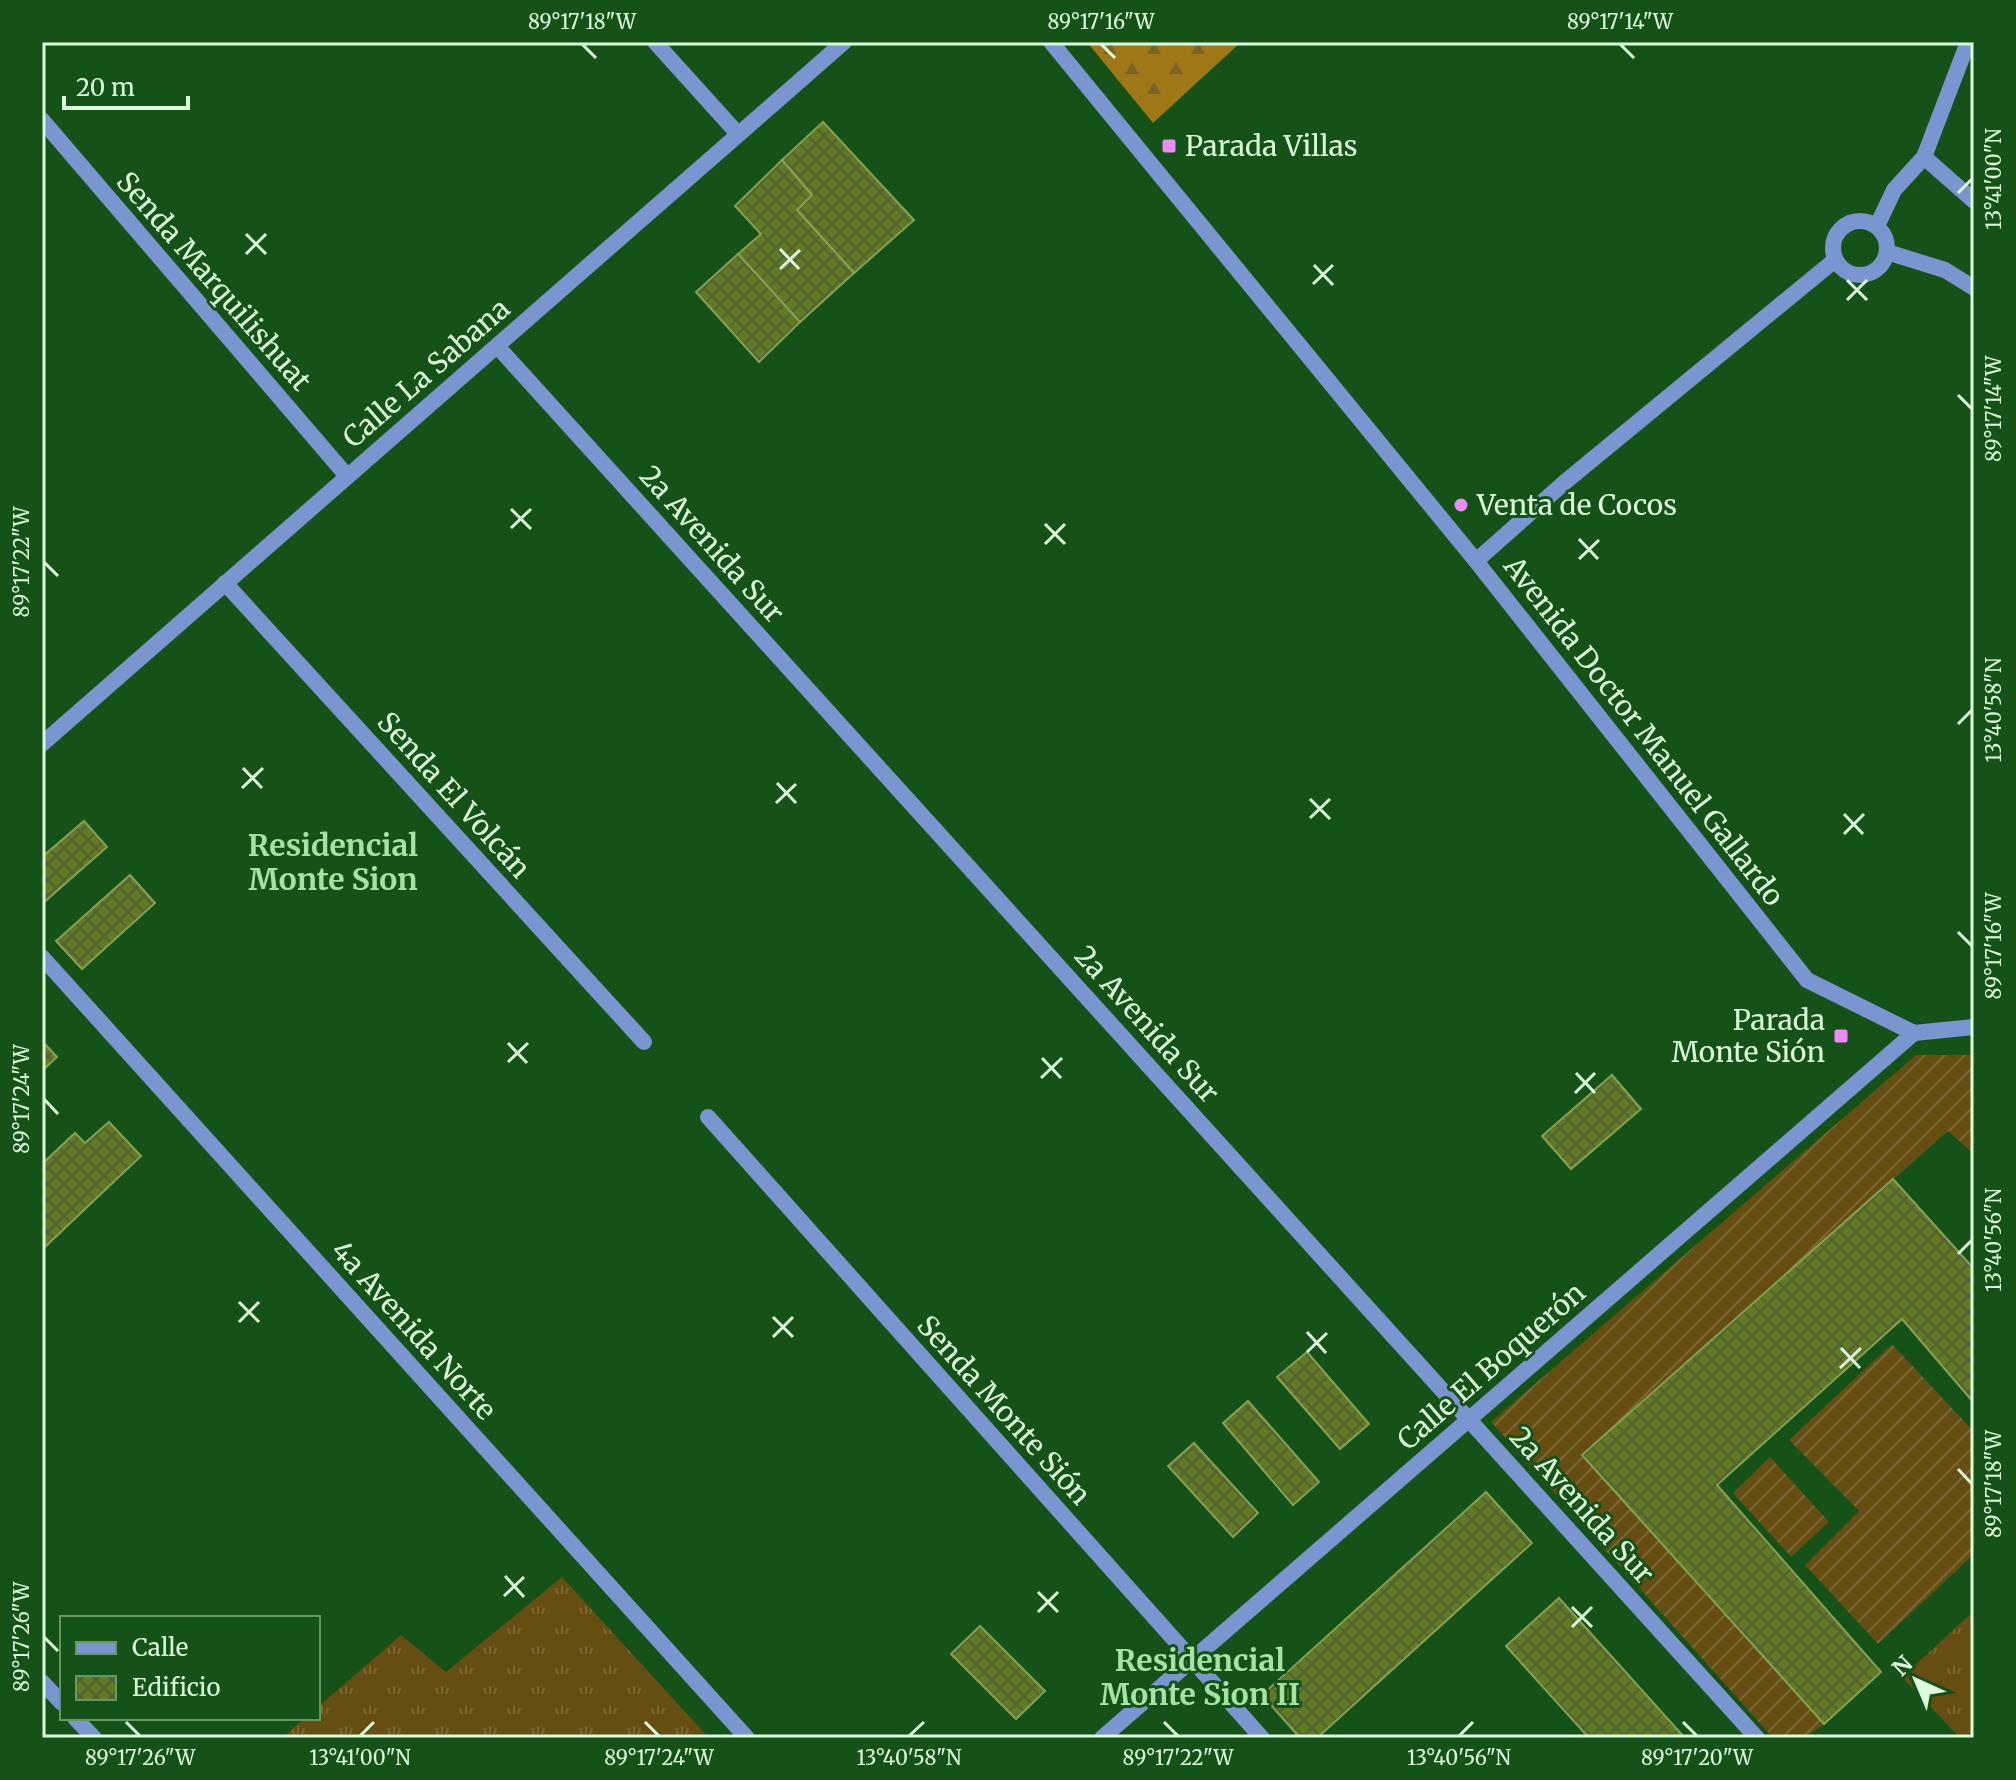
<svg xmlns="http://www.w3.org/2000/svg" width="2016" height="1780" viewBox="0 0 2016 1780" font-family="Merriweather,serif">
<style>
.grass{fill:url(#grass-tufts)}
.forest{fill:url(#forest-firs)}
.garden{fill:url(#garden-furrows)}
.building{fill:url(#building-cross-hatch);stroke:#87a052;stroke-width:2}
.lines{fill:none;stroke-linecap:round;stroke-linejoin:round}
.service{stroke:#7996d0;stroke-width:16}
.minor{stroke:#7996d0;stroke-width:16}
.tertiary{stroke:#7996d0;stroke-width:16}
.ticks{fill:none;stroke:#dcfbdb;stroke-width:3}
.poi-dot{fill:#ee8bf8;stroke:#155218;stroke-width:3}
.labels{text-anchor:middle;stroke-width:6;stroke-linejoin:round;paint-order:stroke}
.poi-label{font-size:28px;fill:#dcfbdb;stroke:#155218;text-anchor:start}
.street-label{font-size:28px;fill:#dcfbdb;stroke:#155218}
.neighbourhood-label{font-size:30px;font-weight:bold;fill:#a5e3a3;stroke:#155218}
.neatline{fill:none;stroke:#dcfbdb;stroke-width:3}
.ticks-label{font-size:20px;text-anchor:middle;fill:#dcfbdb}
</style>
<defs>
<pattern id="grass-tufts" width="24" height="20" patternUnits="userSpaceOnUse" patternTransform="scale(2)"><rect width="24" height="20" fill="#664d11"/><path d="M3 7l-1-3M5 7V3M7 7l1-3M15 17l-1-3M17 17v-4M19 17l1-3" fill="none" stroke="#7b6833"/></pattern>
<pattern id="forest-firs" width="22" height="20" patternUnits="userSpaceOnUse" patternTransform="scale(2)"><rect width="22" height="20" fill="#9f7716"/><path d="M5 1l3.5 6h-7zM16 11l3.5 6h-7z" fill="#7a6528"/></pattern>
<pattern id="garden-furrows" width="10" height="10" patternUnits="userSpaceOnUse" patternTransform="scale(2)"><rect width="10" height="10" fill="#664d11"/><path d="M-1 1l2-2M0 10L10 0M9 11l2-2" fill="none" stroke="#7b6833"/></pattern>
<pattern id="building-cross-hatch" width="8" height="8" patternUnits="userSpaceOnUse" patternTransform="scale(2)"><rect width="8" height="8" fill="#627a24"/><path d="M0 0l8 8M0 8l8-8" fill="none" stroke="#526233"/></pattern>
</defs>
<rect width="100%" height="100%" fill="#155218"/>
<!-- grass -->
<g class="grass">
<polygon points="562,1577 709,1738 282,1738 305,1718 318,1718 318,1707 401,1635 446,1672"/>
<polygon points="1974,1611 1974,1738 1960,1738 1902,1677"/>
</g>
<!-- forest -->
<polygon class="forest" points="1087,42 1241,42 1153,123"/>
<!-- garden -->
<g class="garden">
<polygon points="1916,1055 1974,1055 1974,1154 1948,1131 1582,1455 1824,1724 1805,1738 1773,1738 1491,1422"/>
<polygon points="1892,1344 1974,1432 1974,1554 1878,1644 1805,1565 1859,1511 1789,1440"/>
<polygon points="1770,1457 1829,1522 1791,1557 1733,1493"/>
</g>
<!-- building -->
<g class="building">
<polygon points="823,122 914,220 854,273 797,210 812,195 782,160"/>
<polygon points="782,160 812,195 797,210 854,273 800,322 738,254 761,234 735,206"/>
<polygon points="738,254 800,322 759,362 696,292"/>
<polygon points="84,821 107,847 42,904 42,857"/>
<polygon points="130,875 155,903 82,969 56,941"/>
<polygon points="42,1041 57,1057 42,1071"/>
<polygon points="1612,1075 1641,1109 1571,1169 1542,1136"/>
<polygon points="109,1122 141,1156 45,1247 42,1243 42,1164 75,1133 85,1143"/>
<polygon points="1893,1179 1974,1269 1974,1403 1902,1319 1717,1485 1881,1672 1824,1724 1582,1455"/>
<polygon points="1307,1352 1369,1424 1340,1449 1277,1377"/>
<polygon points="1248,1401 1319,1482 1293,1505 1223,1423"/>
<polygon points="1194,1443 1258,1513 1233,1537 1168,1466"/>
<polygon points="1486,1492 1532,1543 1317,1738 1300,1738 1262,1695"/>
<polygon points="1559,1598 1685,1738 1589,1738 1506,1646"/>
<polygon points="980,1626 1045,1691 1016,1719 951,1654"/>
</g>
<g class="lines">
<!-- service -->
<g class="service">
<polyline points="1924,157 1974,201"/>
<circle cx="1860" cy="248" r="27"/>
<polyline points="1877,226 1894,190 1924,157 1968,42"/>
<polyline points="1887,252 1945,270 1974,288"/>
<polyline points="1476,561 1565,482 1835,260"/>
</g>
<!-- minor -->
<g class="minor">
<polyline points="655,42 738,134"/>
<polyline points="42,120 347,476"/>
<polyline points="498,347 1757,1738"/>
<polyline points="225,583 644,1042"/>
<polyline points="42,744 844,42"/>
<polyline points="42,957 747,1738"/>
<polyline points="708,1117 1262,1738"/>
<polyline points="42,1682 62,1703"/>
<polyline points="75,1718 94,1738"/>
<polyline points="1102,1738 1914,1033"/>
</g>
<!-- tertiary -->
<polyline class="tertiary" points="1051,42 1476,561 1807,980 1914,1033 1974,1027"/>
</g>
<!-- ticks -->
<path class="ticks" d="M582,44L596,58M1101,44L1115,58M1620,44L1634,58M1958,193L1972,179M246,234L266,254M780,249L799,269M246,254L266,234M1314,265L1333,285M780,269L800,250M1847,280L1867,300M1313,284L1333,265M1847,300L1867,280M1958,395L1972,409M511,509L531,529M1045,524L1065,544M511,528L531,509M1579,539L1598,559M1045,544L1065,524M1579,559L1599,540M44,562L58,576M1958,724L1972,710M243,768L262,788M777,783L796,803M242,788L263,768M1310,799L1330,819M776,803L796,784M1844,814L1863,834M1310,818L1330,799M1844,834L1864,814M1958,932L1972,946M508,1043L527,1063M1042,1058L1061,1078M508,1062L528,1043M1576,1073L1595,1093M1041,1078L1062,1058M1575,1093L1595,1073M44,1099L58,1114M1958,1254L1972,1240M239,1302L259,1322M773,1317L793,1337M239,1322L259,1302M1307,1332L1326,1353M773,1337L793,1317M1841,1348L1860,1368M1307,1352L1327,1333M1840,1368L1861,1348M1958,1469L1972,1484M505,1576L524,1597M1038,1592L1058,1612M504,1596L524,1577M1572,1607L1592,1627M1038,1612L1058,1592M1572,1627L1592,1607M44,1637L58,1651M126,1722L140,1736M645,1722L659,1736M1164,1722L1178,1736M1683,1722L1697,1736M360,1736L374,1722M909,1736L924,1722M1459,1736L1473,1722"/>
<!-- markers -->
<g class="poi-dot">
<rect x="1161" y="138" width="16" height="16" rx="4"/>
<circle cx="1461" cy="505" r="8"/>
<rect x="1833" y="1028" width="16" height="16" rx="4"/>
</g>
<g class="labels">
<!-- poi labels -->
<g class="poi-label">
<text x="1185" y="156">Parada Villas</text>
<text x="1477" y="515">Venta de Cocos</text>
<text x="1825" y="1030" text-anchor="end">Parada<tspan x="1825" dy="32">Monte Sión</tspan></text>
</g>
<!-- street labels -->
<g class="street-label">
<text transform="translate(214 281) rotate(49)" y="10">Senda Marquilishuat</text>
<text transform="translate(426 373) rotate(-41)" y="10">Calle La Sabana</text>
<text transform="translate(712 544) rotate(48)" y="10">2a Avenida Sur</text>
<text transform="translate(1644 731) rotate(52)" y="10">Avenida Doctor Manuel Gallardo</text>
<text transform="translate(454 795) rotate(48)" y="10">Senda El Volcán</text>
<text transform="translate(1147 1024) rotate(48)" y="10">2a Avenida Sur</text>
<text transform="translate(414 1330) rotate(48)" y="10">4a Avenida Norte</text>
<text transform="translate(1491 1366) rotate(-41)" y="10">Calle El Boquerón</text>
<text transform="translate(1004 1410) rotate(48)" y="10">Senda Monte Sión</text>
<text transform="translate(1582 1505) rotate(48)" y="10">2a Avenida Sur</text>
</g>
<!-- neighbourhood labels -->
<g class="neighbourhood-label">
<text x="333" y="856">Residencial<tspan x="333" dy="34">Monte Sion</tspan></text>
<text x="1200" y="1671">Residencial<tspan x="1200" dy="34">Monte Sion II</tspan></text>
</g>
</g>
<!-- border -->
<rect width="2016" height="1780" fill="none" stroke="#155218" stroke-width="88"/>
<!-- legend -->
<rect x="60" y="1616" width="260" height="104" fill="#155218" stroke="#659666" stroke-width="2"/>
<rect x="76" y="1642" width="40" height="12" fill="#7996d0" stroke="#659666" stroke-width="2"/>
<text x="132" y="1656" font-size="24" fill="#dcfbdb">Calle</text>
<rect x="76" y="1676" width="40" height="24" fill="url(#building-cross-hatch)" stroke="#659666" stroke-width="2"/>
<text x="132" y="1696" font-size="24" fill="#dcfbdb">Edificio</text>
<!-- north arrow -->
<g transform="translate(1916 1680) rotate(316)" stroke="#155218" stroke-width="6" paint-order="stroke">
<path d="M0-6L14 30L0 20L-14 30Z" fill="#dcfbdb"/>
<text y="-12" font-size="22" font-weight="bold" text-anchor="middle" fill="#dcfbdb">N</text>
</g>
<!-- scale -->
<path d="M64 96v12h124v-12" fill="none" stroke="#dcfbdb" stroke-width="4"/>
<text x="76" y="96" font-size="24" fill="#dcfbdb" stroke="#155218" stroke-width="6" paint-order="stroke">20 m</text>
<rect x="44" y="44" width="1928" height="1692" class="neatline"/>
<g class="ticks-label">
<text x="582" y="29">89°17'18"W</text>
<text x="1101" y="29">89°17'16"W</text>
<text x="1620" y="29">89°17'14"W</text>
<text transform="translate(1994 179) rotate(-90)" y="7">13°41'00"N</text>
<text transform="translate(1994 409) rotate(-90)" y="7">89°17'14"W</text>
<text transform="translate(22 562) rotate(-90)" y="7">89°17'22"W</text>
<text transform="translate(1994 710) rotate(-90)" y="7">13°40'58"N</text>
<text transform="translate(1994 946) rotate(-90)" y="7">89°17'16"W</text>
<text transform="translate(22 1099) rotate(-90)" y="7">89°17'24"W</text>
<text transform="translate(1994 1240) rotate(-90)" y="7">13°40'56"N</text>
<text transform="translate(1994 1484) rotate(-90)" y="7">89°17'18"W</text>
<text transform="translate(22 1637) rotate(-90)" y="7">89°17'26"W</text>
<text x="140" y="1765">89°17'26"W</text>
<text x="360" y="1765">13°41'00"N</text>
<text x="659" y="1765">89°17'24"W</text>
<text x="909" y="1765">13°40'58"N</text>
<text x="1178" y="1765">89°17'22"W</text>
<text x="1459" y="1765">13°40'56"N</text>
<text x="1697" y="1765">89°17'20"W</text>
</g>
</svg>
